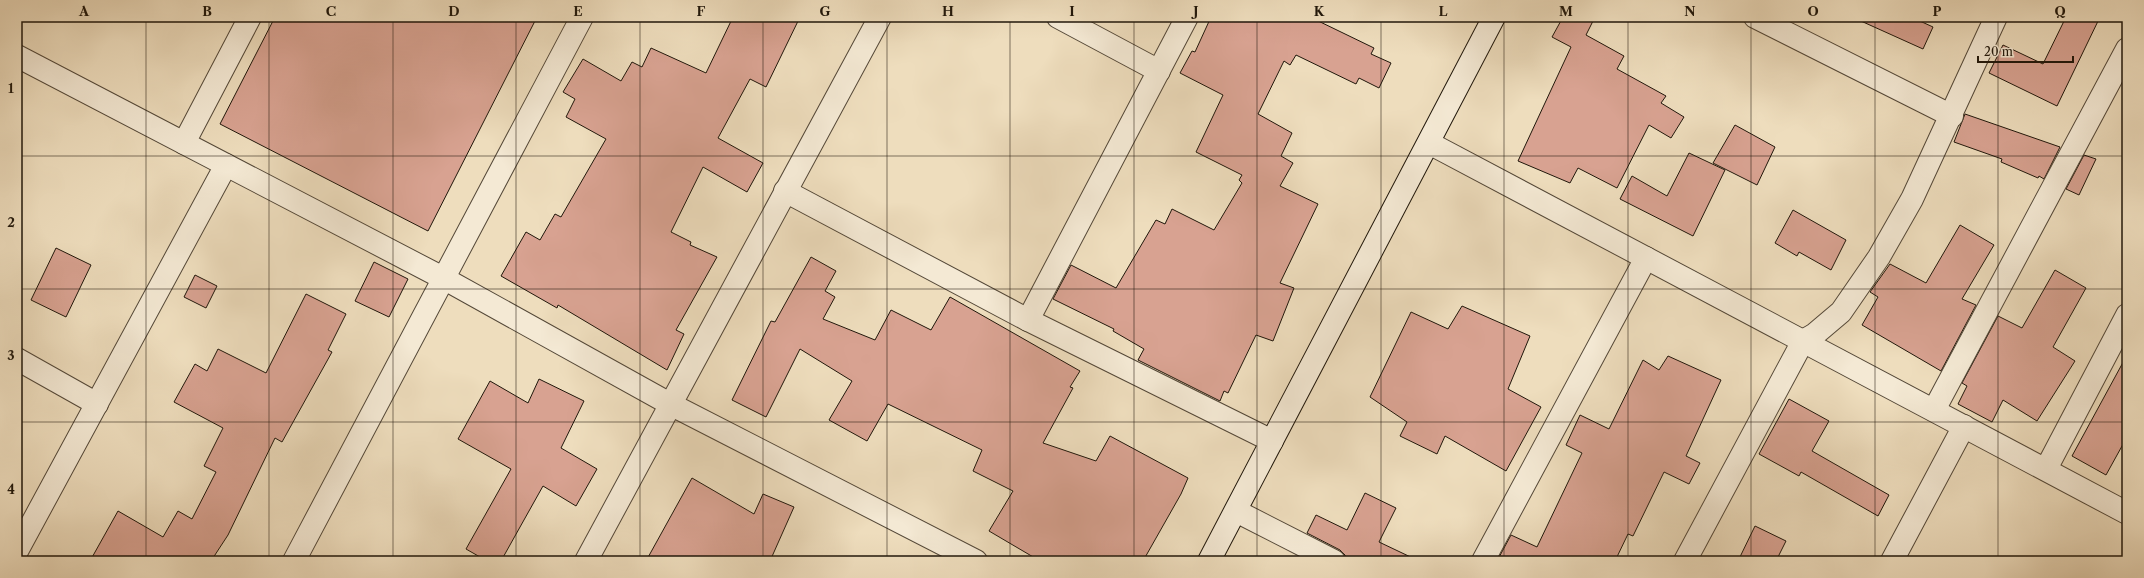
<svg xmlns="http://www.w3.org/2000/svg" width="2144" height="578" viewBox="0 0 2144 578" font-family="'Libre Caslon Text',serif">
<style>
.building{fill:#d8a291;stroke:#20170b}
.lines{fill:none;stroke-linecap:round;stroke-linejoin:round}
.street-casing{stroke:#544838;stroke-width:24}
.secondary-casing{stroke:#20170b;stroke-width:24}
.street{stroke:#f4e9d4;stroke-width:22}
.secondary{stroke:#f4e9d4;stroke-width:22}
.grid{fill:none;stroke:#20170b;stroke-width:1;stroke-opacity:0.55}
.neatline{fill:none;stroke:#20170b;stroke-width:1.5}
.grid-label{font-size:13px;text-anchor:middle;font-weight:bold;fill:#20170b}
</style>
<rect width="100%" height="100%" fill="#eeddbd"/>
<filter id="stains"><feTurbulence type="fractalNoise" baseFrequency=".005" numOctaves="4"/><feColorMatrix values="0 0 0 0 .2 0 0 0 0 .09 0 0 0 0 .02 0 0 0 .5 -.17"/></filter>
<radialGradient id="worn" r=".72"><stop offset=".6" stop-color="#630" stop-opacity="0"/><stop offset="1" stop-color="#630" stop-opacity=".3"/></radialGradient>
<!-- building -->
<g class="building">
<polygon points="275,17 537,17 428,231 220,124"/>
<polygon points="733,17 800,17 766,87 750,79 718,138 763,163 747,192 703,167 671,232 691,242 690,245 717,257 676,330 684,334 667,370 558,305 557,308 501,276 526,232 540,240 555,214 561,217 606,139 566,117 575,99 563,92 583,59 621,81 632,62 642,67 651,48 706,73"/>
<polygon points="1211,17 1310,17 1374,48 1371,54 1391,63 1379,88 1359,78 1356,84 1296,55 1290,65 1284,61 1258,114 1292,133 1281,156 1293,163 1280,186 1318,204 1280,283 1294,288 1273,341 1256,335 1228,393 1224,391 1220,401 1138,360 1144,349 1113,331 1114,329 1053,299 1071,265 1116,288 1156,220 1165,224 1172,209 1214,230 1242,183 1239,180 1242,175 1196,152 1223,95 1180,73 1192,51 1195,52"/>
<polygon points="1563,17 1595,17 1586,35 1624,56 1617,69 1666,96 1661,103 1684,117 1671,138 1649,125 1617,188 1578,168 1570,183 1518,161 1571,47 1552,37"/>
<polygon points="1852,17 1911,17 1933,27 1923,49"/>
<polygon points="2066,17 2100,17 2057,106 1989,73 2003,45 2043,64"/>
<polygon points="1965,114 2060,147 2044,179 2039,176 2038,178 2001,162 2002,159 1954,142"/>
<polygon points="1735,125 1775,147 1757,185 1713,163"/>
<polygon points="1689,153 1725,170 1693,236 1620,199 1632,176 1667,196"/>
<polygon points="2084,155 2096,159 2079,195 2066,189"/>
<polygon points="1793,210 1846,240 1831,270 1799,252 1797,256 1775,243"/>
<polygon points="1960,225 1994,245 1962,299 1976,305 1941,371 1862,325 1878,297 1870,292 1890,264 1926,283"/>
<polygon points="56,248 91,265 66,317 31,300"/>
<polygon points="811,257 836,271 825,291 835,297 823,319 875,340 891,310 931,330 950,297 1080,371 1070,387 1073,388 1043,443 1096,461 1110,436 1188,478 1181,494 1143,561 1040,561 989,531 1013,491 973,471 982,450 888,404 867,441 829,420 852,381 800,349 766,417 732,400 771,321 775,322"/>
<polygon points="374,262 408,279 389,317 355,301"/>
<polygon points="2055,270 2086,288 2053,347 2075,361 2037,421 2003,400 1992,422 1958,404 1967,386 1962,383 1998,316 2022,328"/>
<polygon points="195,275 217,286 206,308 184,297"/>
<polygon points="306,294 346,314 328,350 332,352 282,442 275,438 228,535 211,561 90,561 118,511 163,537 178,511 192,519 216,472 204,466 223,428 174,402 195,364 207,371 218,349 266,373"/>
<polygon points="1462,306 1530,336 1508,389 1541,407 1506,471 1445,436 1437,454 1400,436 1407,422 1370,397 1411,312 1448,329"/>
<polygon points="2127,355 2127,437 2106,475 2072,456"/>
<polygon points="1668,356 1721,380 1686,456 1700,463 1689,484 1664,472 1633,536 1628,534 1615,561 1497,561 1511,535 1537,547 1582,453 1566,445 1580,415 1609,429 1643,360 1659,370"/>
<polygon points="539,379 584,401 561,448 597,469 576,506 543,486 501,561 487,561 466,549 511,469 458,439 490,381 528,403"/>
<polygon points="1789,399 1829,421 1812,451 1889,495 1878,516 1801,472 1799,476 1759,454"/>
<polygon points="692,478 754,514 763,494 794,507 770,561 646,561"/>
<polygon points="1365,493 1396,508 1379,542 1419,561 1346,561 1345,555 1340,550 1307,533 1316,515 1347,530"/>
<polygon points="1755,526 1786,541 1776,561 1738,561"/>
</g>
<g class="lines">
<defs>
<g id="street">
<polyline points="1058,17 1159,71"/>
<polyline points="1755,17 1952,116"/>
<polyline points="17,56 443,278 670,404 976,561"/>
<polyline points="184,143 250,17"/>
<polyline points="1429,143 2127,513"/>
<polyline points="785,191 1028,320 1272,441"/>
<polyline points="1028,320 1187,17"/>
<polyline points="17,359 97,404"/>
<polyline points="1934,410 2127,49"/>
<polyline points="2046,469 2127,315"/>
<polyline points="1236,511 1334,561"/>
<polyline points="17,551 226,165"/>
<polyline points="294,561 582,17"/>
<polyline points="586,561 880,17"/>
<polyline points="1483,561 1646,258"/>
<polyline points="1685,561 1803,341 1815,334 1841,312 1879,257 1912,199 1996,17"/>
<polyline points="1892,561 1964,426"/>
</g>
<polyline id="secondary" points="1209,561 1494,17"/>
</defs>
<!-- street casing -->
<use href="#street" class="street-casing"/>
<!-- secondary casing -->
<use href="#secondary" class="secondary-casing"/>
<!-- street -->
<use href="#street" class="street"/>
<!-- secondary -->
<use href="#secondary" class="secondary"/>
</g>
<!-- grid -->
<path class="grid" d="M146,17V561M269,17V561M393,17V561M516,17V561M640,17V561M763,17V561M887,17V561M1010,17V561M1134,17V561M1257,17V561M1381,17V561M1504,17V561M1628,17V561M1751,17V561M1875,17V561M1998,17V561M17,156H2127M17,289H2127M17,422H2127"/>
<!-- margin -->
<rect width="2144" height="578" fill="none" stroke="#eeddbd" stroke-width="44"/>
<!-- scale -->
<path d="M1978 56v6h95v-6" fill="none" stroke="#20170b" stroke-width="2"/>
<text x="1984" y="56" font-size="12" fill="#20170b" stroke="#f4e9d4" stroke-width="3" paint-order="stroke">20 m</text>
<rect x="22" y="22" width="2100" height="534" class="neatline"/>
<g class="grid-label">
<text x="84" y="16">A</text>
<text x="207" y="16">B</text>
<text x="331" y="16">C</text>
<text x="454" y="16">D</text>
<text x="578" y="16">E</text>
<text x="701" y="16">F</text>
<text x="825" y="16">G</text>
<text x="948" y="16">H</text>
<text x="1072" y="16">I</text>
<text x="1196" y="16">J</text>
<text x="1319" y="16">K</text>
<text x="1443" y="16">L</text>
<text x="1566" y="16">M</text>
<text x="1690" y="16">N</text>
<text x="1813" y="16">O</text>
<text x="1937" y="16">P</text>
<text x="2060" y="16">Q</text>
<text x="11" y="93">1</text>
<text x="11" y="227">2</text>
<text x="11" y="360">3</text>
<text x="11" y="494">4</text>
</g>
<rect width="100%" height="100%" filter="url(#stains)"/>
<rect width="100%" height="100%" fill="url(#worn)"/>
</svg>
